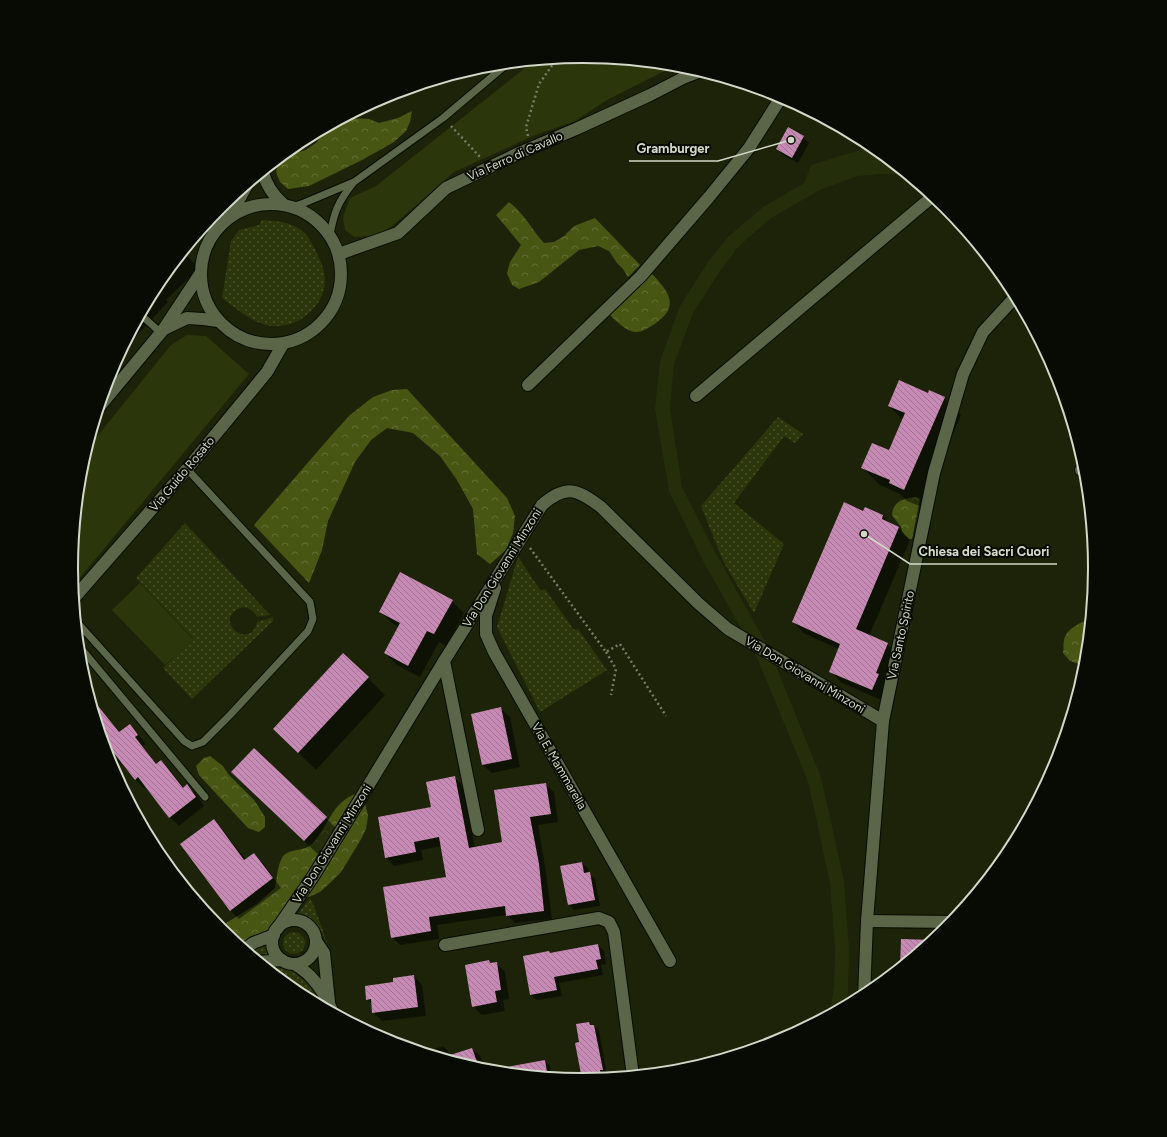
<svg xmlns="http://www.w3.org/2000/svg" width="1167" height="1137" viewBox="0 0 1167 1137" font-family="Figtree,sans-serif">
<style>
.built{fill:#242e0a}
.grass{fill:url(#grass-dots)}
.forest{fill:url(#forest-crowns)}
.park{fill:#2b360b}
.shadow{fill:#0007}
.building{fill:url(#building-back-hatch)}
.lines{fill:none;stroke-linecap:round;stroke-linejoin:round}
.lane-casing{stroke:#070c00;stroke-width:9}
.street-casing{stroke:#070c00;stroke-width:14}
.secondary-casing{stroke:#070c00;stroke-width:14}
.path{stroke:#767c66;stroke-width:2.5;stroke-dasharray:2 3;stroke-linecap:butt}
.lane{stroke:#5b6547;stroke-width:7}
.street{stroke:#5b6547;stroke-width:12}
.secondary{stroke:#5b6547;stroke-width:12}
.labels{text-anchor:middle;stroke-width:4;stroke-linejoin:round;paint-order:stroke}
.street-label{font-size:12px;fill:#d3d9c8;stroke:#080b03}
.rim{fill:none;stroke:#d3d9c8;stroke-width:2}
.leader{fill:none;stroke:#d3d9c8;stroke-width:1.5}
.callout-dot{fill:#d3d9c8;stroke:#080b03;stroke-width:1.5}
.callout-label{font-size:13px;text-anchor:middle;font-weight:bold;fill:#d3d9c8;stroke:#080b03;stroke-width:4;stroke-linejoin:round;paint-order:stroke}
</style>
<defs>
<pattern id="grass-dots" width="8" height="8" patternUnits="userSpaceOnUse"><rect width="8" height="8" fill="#2b360b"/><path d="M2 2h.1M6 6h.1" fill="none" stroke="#49522d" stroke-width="1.8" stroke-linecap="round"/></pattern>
<pattern id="forest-crowns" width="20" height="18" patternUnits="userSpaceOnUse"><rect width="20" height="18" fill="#475713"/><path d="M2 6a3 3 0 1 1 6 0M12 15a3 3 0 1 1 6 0" fill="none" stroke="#616f34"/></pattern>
<pattern id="building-back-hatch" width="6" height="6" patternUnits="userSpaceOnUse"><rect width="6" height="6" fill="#c68ab5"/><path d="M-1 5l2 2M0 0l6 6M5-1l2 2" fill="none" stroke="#9e7491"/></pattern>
</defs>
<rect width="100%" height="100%" fill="#1c2308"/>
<!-- built -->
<polygon class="built" points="873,146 907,174 880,174 857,176 820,190 771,218 738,247 720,271 693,313 674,364 670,408 682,487 715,552 768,647 821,777 844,881 849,949 848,989 846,1007 829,1015 834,987 835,949 830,883 808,781 755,653 702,559 669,491 655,409 660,361 680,306 708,262 728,237 763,207 804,183 811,165"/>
<!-- grass -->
<g class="grass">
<path d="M262,220C274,221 287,221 298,228C308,234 309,239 315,249C320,260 325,269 325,281C324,309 293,332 266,325C250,321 236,308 222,298L231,241L239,230L259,225Z"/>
<polygon points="778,417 803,434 795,443 784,436 734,503 784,544 754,613 723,561 701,506"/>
<path d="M185,523L270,615L257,617C253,609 244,604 236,610C216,624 251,650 257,622L273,617V621L192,699L163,668L193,638L136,578Z"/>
<polygon points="518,557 541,591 545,589 574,630 578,629 607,670 540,712 497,627"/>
<path d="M310,898L314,906L328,945C320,930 315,919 297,915Z"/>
<circle cx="294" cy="943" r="11"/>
<polygon points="267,939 269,955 254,958 248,953"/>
<polygon points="267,965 290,969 306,981 317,997 320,1006 299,994 264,966"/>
</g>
<!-- forest -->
<g class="forest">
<polygon points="412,111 410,122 406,131 394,142 362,160 309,186 288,189 280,182 276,172 279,162 288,155 306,150 317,142 327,129 337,122 347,118 369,119 379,123 398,118"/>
<path d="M509,202C524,213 532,230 544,243L554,242L564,236L574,226L595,218L640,265L628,277L623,269L617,263L609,251L598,246L579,250L539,282L519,289L512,285L507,273L510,262L521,245L496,215Z"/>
<path d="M652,274C669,292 680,306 656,323C650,327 643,332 636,332C627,332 616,321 610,315Z"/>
<polygon points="407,389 507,498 515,516 513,533 506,550 490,564 477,554 473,509 457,480 440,456 413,433 387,428 371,440 355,462 328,521 322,550 309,583 254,525 330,437 350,415 373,397 392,390"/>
<path d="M916,497L920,499L912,539H909L903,534L901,527L892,515C893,501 904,498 916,497Z"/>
<path d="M1091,619L1086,665H1081L1070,661L1063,653C1064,649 1063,644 1064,640C1067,628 1081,622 1091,619Z"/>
<polygon points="210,756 223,766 228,774 254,800 265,817 265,827 259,832 248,828 199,775 196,766 204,758"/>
<path d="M358,793L364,799L368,816L366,829L360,841L341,872L331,882L320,892L304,899L272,932L241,947L221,931L219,929L223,925L257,904L275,888C277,879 277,867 282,858C287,848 304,852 312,844C330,825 331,802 358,793Z"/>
</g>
<!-- park -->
<g class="park">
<polygon points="584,56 676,65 607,100 575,121 533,136 454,172 391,227 375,236 354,237 345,230 343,217 350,198 376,186 534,61"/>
<polygon points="187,335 206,336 249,374 73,586 71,568 81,468 87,449 171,345"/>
<polygon points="140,583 193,639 165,665 112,610"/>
</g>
<!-- shadow -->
<g class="shadow">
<polygon points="803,137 809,143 798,163 783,155 777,149"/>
<polygon points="183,252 199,268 166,300 168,302 122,351 158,284"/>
<polygon points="928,394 944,398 961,415 922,507 907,501 900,494 880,485 862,467 889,451 903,420 889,406"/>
<polygon points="864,512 883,516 890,524 899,528 910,540 869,636 887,644 899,656 884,701 842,683 830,671 839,649 805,634 793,622"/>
<polygon points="452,601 464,613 446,646 439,642 420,677 397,665 385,653 399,627 392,623 380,611"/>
<polygon points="368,678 385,695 316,770 274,729"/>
<polygon points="85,682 91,690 88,693"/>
<polygon points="501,709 510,717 520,767 492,773 483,765"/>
<polygon points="101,712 120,733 130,725 146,744 143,746 157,765 161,761 170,770 184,788 187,786 196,794 204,806 179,826 170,817 146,786 144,788 135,779 122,762 120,764 111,756"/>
<polygon points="455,778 463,786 475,848 503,843 545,784 554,792 558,822 538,825 546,873 552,919 515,923 507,915 437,925 439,939 400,945 392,937 447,878 442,846 421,850 423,860 394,866 386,857 432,808"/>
<polygon points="249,789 326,818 343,835 322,858"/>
<polygon points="214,820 222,829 246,860 254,854 263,863 281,888 239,919 230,910"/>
<polygon points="582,863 588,868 589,873 595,879 600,906 574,910 569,905"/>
<polygon points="902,940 933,941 901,967"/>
<polygon points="598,945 604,951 606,964 601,965 603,975 559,983 562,996 537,1000 531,995 550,954"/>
<polygon points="489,961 491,964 496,963 505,972 509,999 503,1000 505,1011 482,1015 473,1006"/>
<polygon points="414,976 422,985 426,1016 382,1021 373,1012 372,1004 367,999 394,983"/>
<polygon points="588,1023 592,1026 594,1026 599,1031 607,1075 605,1075 606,1079 588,1081 582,1073 581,1043"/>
<polygon points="443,1046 452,1056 472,1049 481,1057 486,1071 424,1053"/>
<polygon points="545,1061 550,1066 552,1078 519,1075"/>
</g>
<!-- building -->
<g class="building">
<polygon points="788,127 804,136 792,158 776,149"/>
<polygon points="899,380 928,393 929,390 945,397 904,490 889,483 890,480 861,468 872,443 889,450 905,413 888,406"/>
<polygon points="844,502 863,511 865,507 883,515 882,519 899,527 856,629 888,643 876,673 879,674 872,690 829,672 840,644 792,622"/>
<polygon points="400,572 453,600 434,634 427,631 408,666 384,653 400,623 379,612"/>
<polygon points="343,653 369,677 298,753 273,729"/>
<polygon points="89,696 90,696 119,732 130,724 138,735 135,737 156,764 161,760 183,788 187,784 196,797 169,818 138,777 135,780 114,753 111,756 105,750"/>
<polygon points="501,707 512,759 482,765 471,714"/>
<polygon points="254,748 327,817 304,841 231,772"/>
<polygon points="455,776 469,848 502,842 494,790 546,783 551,814 530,817 539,864 544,911 506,916 505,906 429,917 431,931 391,938 383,887 446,877 439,837 414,842 416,852 385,858 378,817 431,807 426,782"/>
<polygon points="214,819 244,860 254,853 273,878 230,911 180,844"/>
<polygon points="582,862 584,873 590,872 595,900 568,905 560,866"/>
<polygon points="901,939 934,940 900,968"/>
<polygon points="598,944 601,959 596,960 598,969 554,977 557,990 530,995 523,956 549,951 550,953"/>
<polygon points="489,960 490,963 497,962 501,990 495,991 497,1002 472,1007 465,965"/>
<polygon points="414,975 418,1007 372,1013 371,999 366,1000 365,986 393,982 393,978"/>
<polygon points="589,1022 590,1025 594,1025 603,1070 600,1070 601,1076 585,1078 584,1073 581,1074 575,1043 579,1042 576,1024"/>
<polygon points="472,1048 480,1070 441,1058"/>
<polygon points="545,1060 548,1078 496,1072 496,1069"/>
</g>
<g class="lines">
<defs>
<g id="lane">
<polyline points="292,207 304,203 354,182 443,118 507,64"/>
<path d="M330,235C334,212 338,202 353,183"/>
<polyline points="141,315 161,333"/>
<polyline points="76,621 184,741 192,746 203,742 230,715 308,631 313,619 310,602 187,469"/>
<polyline points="79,646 205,797"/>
</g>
<g id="street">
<polyline points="528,385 641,276 709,197 749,148 782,96"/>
<polyline points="696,396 933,196"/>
<polyline points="1081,470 1086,468"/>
<polyline points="495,588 486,616 486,634 494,652 670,961"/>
<polyline points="444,661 478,830"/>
<circle cx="294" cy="942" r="22"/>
<path d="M277,929L314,875L444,661L542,505C566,484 577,489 601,507L698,603L728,629L883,721"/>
<polyline points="316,941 324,953 329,1002"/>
<polyline points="445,945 599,918 609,922 614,932 633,1076"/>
<polyline points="244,950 253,943 274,935"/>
<polyline points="259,962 282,960"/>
<path d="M295,964C300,968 305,971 310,976C320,986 328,1000 333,1013"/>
</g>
<g id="secondary">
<path d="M263,172C266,186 274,196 284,205"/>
<circle cx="271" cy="274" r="70"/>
<polyline points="228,217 236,205 247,185"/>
<polyline points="339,254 398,233 446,188 519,153 576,129 650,95 683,78 701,71"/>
<polyline points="164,329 187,318 203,319 218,321"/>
<polyline points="100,406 163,330 200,274"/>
<polyline points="74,598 187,469 267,372 283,344"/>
<polyline points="867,921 953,922"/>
<polyline points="864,997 867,921 883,721 934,473 963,374 983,332 1016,296"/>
</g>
</defs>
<!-- lane casing -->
<use href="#lane" class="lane-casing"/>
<!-- street casing -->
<use href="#street" class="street-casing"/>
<!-- secondary casing -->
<use href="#secondary" class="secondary-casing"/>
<!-- path -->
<g class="path">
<polyline points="451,126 480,157"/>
<polyline points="528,136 526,127 539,84 553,64 552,59"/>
<polyline points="157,285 163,291"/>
<polyline points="530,548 606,652 620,644 666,716"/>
<polyline points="606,652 616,669 611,695"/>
<polyline points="141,822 144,822 153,833 154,847"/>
</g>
<!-- lane -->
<use href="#lane" class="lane"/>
<!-- street -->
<use href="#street" class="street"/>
<!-- secondary -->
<use href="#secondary" class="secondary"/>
</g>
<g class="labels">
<!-- street labels -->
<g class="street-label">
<text transform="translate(515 156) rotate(-24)" y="4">Via Ferro di Cavallo</text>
<text transform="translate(182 474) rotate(-50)" y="4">Via Guido Rosato</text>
<text transform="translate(502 568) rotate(-58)" y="4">Via Don Giovanni Minzoni</text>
<text transform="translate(901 635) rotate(-78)" y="4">Via Santo Spirito</text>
<text transform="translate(805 675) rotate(31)" y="4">Via Don Giovanni Minzoni</text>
<text transform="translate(559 766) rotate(60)" y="4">Via E. Mammarella</text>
<text transform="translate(332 844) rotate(-58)" y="4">Via Don Giovanni Minzoni</text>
</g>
</g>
<!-- crop -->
<path d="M0 0H1167V1137H0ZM78 568a505 505 0 1 1 1010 0a505 505 0 1 1-1010 0Z" fill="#080b03" fill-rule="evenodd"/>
<path class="rim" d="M78 568a505 505 0 1 1 1010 0a505 505 0 1 1-1010 0Z"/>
<!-- callouts -->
<path class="leader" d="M791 140L718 161H629M864 534L910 564H1057"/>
<g class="callout-dot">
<circle cx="791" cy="140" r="4"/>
<circle cx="864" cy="534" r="4"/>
</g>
<g class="callout-label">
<text x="673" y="153">Gramburger</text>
<text x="984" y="556">Chiesa dei Sacri Cuori</text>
</g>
</svg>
